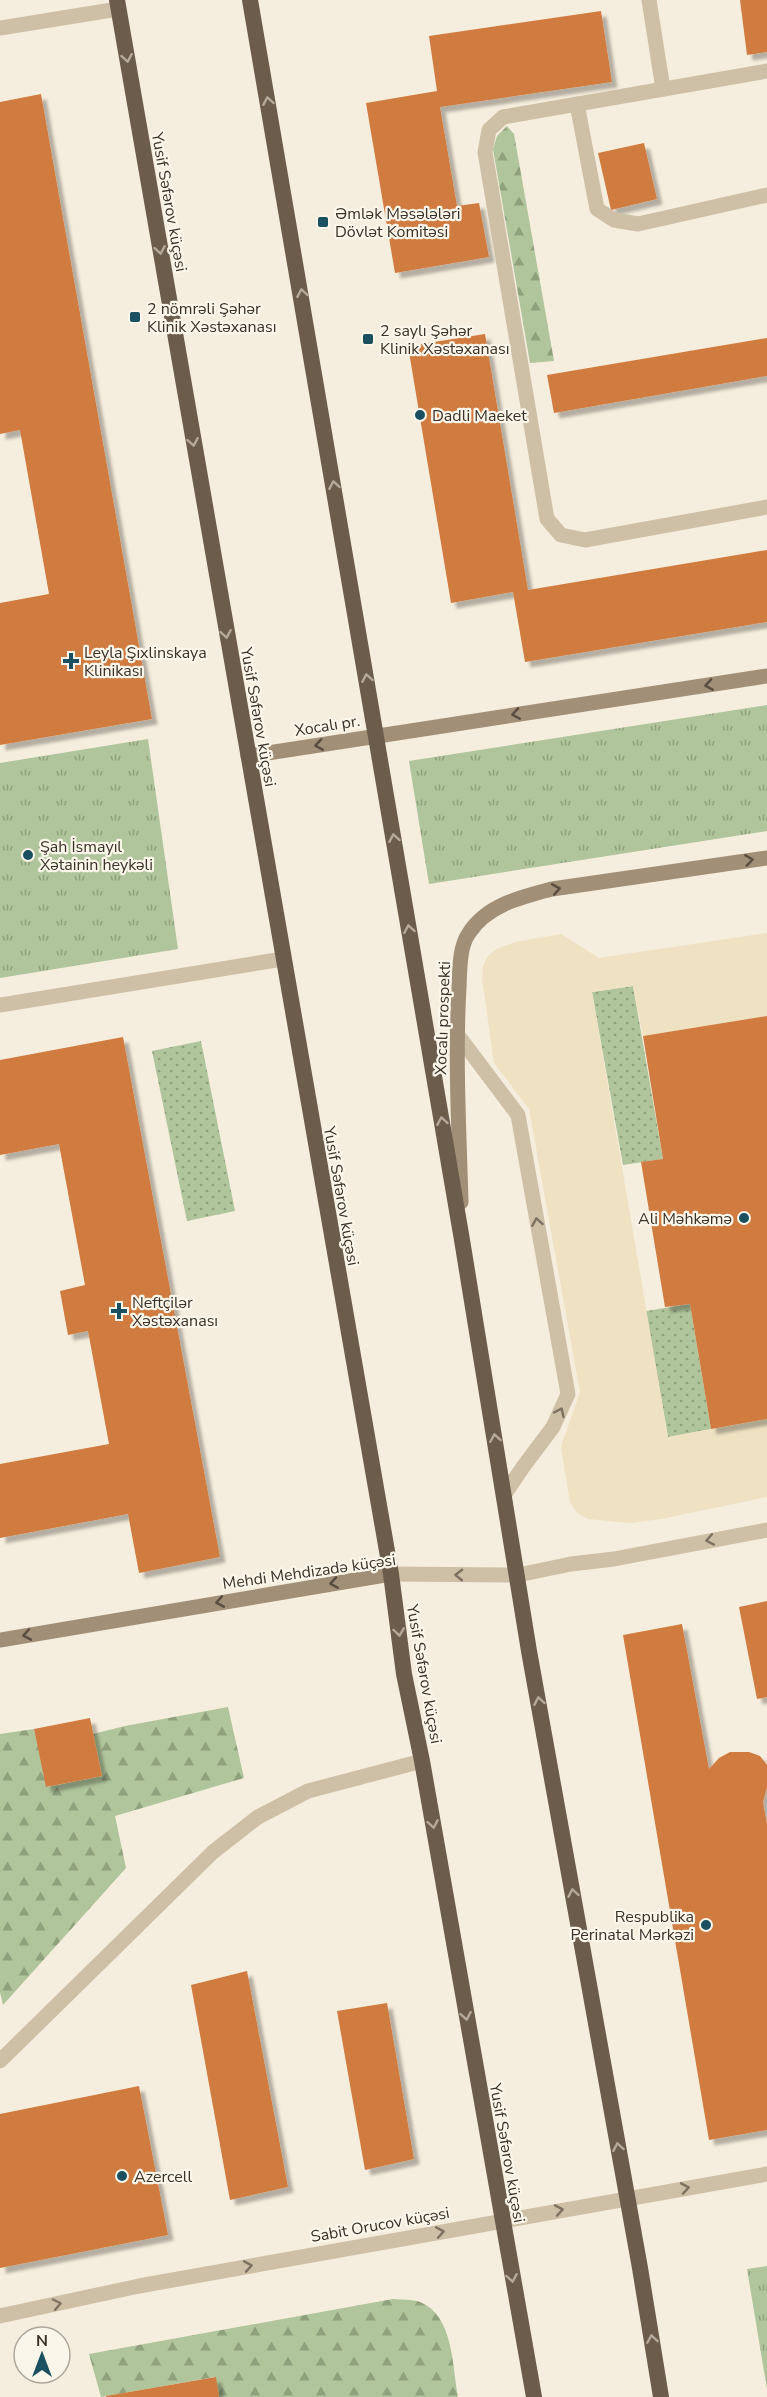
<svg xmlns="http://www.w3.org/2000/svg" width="767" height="2397" viewBox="0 0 767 2397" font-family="'Nunito Sans',sans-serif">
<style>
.grass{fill:url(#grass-dots)}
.forest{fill:url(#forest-firs)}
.park{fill:url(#park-tufts)}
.plaza{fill:#eee2c3}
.building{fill:#d07b3f;filter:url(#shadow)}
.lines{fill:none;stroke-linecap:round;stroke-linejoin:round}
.service{stroke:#cec0a7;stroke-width:15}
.minor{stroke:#cec0a7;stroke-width:15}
.tertiary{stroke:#cec0a7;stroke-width:15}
.secondary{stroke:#a28f78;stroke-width:15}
.trunk{stroke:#6c5c4c;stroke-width:16}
.oneway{stroke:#b4a99b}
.oneway2{stroke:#594d40}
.oneway3{stroke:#7d7161}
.poi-dot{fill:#1a5060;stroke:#fbf6ea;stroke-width:2}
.labels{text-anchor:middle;stroke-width:4.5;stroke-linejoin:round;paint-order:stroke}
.street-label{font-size:16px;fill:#3a3128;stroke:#fbf6ea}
.poi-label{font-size:16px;fill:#3a3128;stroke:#fbf6ea;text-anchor:start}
</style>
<defs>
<pattern id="grass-dots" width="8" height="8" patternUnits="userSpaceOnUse" patternTransform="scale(1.5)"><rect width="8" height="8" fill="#b0c59b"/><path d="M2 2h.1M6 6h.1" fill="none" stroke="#90a17e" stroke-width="1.8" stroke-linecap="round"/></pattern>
<pattern id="forest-firs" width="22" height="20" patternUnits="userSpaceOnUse" patternTransform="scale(1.5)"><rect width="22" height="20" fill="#b0c59b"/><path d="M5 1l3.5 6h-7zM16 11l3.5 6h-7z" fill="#90a17e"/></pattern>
<pattern id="park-tufts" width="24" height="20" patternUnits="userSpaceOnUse" patternTransform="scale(1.5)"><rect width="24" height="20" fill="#b0c59b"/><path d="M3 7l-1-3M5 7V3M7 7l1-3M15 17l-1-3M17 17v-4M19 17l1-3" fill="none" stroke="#90a17e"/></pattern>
<filter id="shadow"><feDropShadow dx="5.5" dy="5.5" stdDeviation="1.5" flood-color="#0004"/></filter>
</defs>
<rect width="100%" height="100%" fill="#f5eddd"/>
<!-- grass -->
<g class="grass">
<polygon points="633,986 663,1159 623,1165 592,992"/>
<polygon points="201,1041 235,1211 187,1221 152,1051"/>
<polygon points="690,1304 711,1429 668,1437 646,1311"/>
</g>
<!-- forest -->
<g class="forest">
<polygon points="507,126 514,134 554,361 530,363 493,149 497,136"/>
<polygon points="228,1707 244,1778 115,1816 126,1868 3,2005 0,1992 0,1734 34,1729 47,1787 102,1776 93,1734 125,1726"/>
<path d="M393,2299C401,2300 412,2299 420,2302C454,2316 452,2366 458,2397H219L215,2377L101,2397L89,2354Z"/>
</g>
<!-- park -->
<g class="park">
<polygon points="767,705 767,831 429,884 409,761"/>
<polygon points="148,739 178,949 0,978 0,763"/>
<polygon points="767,2266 767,2389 747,2269"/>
</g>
<!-- plaza -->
<polygon class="plaza" points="767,933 767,1016 643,1036 633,986 592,992 668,1437 767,1419 767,1497 661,1519 630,1523 588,1519 577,1513 570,1502 561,1447 580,1392 529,1109 494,1063 482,978 483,966 488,956 498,948 516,942 561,934 599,958"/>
<!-- building -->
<g class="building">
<polygon points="740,0 767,0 767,52 747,55"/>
<polygon points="601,11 612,82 440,107 457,206 479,203 489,257 395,273 366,103 437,91 429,36"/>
<polygon points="41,94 152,719 0,745 0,603 49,594 20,430 0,434 0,102"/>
<polygon points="644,143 657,199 611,210 598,153"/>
<polygon points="485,334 528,590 767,550 767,622 525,662 513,592 451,603 408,346"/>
<polygon points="767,338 767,376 554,413 547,375"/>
<polygon points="767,1016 767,1419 711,1429 690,1304 665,1307 641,1162 663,1159 643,1036"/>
<polygon points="123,1037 220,1557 139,1573 128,1514 0,1538 0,1464 109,1444 88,1331 68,1335 60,1291 85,1285 59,1144 0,1155 0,1060"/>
<polygon points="767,1601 767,1697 757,1699 739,1607"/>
<polygon points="682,1624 709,1769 719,1758 730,1752 749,1752 760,1756 767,1765 767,1787 763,1802 767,1825 767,2130 709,2140 623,1635"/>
<polygon points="90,1718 102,1776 46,1787 34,1729"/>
<polygon points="247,1971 288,2187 230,2200 191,1985"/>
<polygon points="387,2003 414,2159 365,2170 337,2011"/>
<polygon points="139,2086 168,2235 0,2268 0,2114"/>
<polygon points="216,2377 219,2397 106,2397 106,2396"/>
</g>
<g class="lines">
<!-- service -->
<g class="service">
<polyline points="649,0 663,89"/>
<polyline points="0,28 118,9"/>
<polyline points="767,71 503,117 489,130 485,152 547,519 561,535 585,540 767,507"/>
<polyline points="577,104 597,209 614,220 638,224 767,195"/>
<polyline points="0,1005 283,959"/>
<polyline points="457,1034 518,1115 568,1394 553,1427 523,1467 504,1495"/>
<polyline points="0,2061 213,1852 258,1817 308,1791 422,1761"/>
</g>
<!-- minor -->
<polyline class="minor" points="0,2316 139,2286 767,2174"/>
<!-- tertiary -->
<polyline class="tertiary" points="391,1574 518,1575 571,1564 614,1559 767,1530"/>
<!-- secondary -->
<g class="secondary">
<polyline points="248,756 767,676"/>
<path d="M461,1202C459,1130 455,1058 459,987C460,970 459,947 469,933C487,905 521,897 552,889L767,858"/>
<polyline points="0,1640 391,1574"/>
</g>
<!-- trunk -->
<g class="trunk">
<polyline points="117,0 391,1574 404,1674 422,1761 534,2397"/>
<polyline points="250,0 462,1240 529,1651 640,2268 661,2397"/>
</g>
</g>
<!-- one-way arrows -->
<defs><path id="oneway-chevron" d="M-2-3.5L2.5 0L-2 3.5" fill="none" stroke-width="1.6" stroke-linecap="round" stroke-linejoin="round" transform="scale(1.5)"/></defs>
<g class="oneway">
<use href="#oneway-chevron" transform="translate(127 58) rotate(80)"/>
<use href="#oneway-chevron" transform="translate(268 101) rotate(-100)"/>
<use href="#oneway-chevron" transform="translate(160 250) rotate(80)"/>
<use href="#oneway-chevron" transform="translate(302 293) rotate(-100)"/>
<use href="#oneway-chevron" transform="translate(193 442) rotate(80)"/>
<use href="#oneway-chevron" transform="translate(334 485) rotate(-100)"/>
<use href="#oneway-chevron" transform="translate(226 634) rotate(80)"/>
<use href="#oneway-chevron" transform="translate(367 678) rotate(-100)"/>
<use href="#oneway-chevron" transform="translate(394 838) rotate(-100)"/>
<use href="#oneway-chevron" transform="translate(409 929) rotate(-100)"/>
<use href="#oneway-chevron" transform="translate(442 1121) rotate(-100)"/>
<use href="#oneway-chevron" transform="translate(495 1438) rotate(-99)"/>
<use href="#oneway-chevron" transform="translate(399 1632) rotate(82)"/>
<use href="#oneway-chevron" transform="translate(539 1701) rotate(-100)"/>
<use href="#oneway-chevron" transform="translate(433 1824) rotate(80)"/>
<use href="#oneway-chevron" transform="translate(573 1893) rotate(-100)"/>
<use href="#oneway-chevron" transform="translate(466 2016) rotate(80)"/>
<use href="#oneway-chevron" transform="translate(618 2147) rotate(-100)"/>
<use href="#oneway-chevron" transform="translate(512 2278) rotate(80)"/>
<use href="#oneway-chevron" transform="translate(652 2339) rotate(-99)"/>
</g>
<g class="oneway2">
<use href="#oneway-chevron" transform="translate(709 685) rotate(171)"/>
<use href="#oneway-chevron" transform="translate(516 714) rotate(171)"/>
<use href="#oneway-chevron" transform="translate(319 745) rotate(171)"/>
<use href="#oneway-chevron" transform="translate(749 860) rotate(-8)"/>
<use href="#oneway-chevron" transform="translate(556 889) rotate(-10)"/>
<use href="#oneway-chevron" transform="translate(334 1583) rotate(171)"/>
<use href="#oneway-chevron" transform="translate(220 1602) rotate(170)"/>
<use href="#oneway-chevron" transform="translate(27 1635) rotate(170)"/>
</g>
<g class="oneway3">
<use href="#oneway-chevron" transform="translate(537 1222) rotate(-100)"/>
<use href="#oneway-chevron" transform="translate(560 1412) rotate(-65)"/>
<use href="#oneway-chevron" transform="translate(710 1540) rotate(169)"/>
<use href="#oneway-chevron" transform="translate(459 1575) rotate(-179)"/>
<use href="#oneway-chevron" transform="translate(685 2188) rotate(-10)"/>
<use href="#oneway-chevron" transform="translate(559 2210) rotate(-10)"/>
<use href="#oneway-chevron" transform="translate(440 2232) rotate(-10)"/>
<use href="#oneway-chevron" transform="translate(248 2266) rotate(-10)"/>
<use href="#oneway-chevron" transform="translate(57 2304) rotate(-12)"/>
</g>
<!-- markers -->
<g class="poi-dot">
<rect x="317" y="216" width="12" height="12" rx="3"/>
<rect x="129" y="311" width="12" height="12" rx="3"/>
<rect x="362" y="333" width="12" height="12" rx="3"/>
<circle cx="420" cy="415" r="6"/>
<path d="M68 652h6v6h6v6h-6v6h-6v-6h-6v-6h6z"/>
<circle cx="28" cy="855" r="6"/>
<circle cx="744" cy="1218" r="6"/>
<path d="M116 1302h6v6h6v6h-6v6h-6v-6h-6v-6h6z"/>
<circle cx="706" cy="1925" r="6"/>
<circle cx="122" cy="2176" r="6"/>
</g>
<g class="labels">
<!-- street labels -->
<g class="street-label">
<text transform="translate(170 202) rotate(80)" y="6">Yusif Səfərov küçəsi</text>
<text transform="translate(259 717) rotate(80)" y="6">Yusif Səfərov küçəsi</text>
<text transform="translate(327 725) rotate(-9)" y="6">Xocalı pr.</text>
<text transform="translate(442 1018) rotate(-88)" y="6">Xocalı prospekti</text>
<text transform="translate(342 1196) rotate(80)" y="6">Yusif Səfərov küçəsi</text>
<text transform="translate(309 1571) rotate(-8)" y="6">Mehdi Mehdizadə küçəsi</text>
<text transform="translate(425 1674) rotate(80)" y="6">Yusif Səfərov küçəsi</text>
<text transform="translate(508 2153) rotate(80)" y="6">Yusif Səfərov küçəsi</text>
<text transform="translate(380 2224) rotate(-10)" y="6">Sabit Orucov küçəsi</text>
</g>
<!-- poi labels -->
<g class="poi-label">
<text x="335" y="219">Əmlək Məsələləri<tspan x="335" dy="18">Dövlət Komitəsi</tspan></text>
<text x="147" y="314">2 nömrəli Şəhər<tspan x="147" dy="18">Klinik Xəstəxanası</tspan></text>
<text x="380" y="336">2 saylı Şəhər<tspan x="380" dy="18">Klinik Xəstəxanası</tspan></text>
<text x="432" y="421">Dadli Maeket</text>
<text x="84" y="658">Leyla Şıxlinskaya<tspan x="84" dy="18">Klinikası</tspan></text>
<text x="40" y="852">Şah İsmayıl<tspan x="40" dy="18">Xətainin heykəli</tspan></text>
<text x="732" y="1224" text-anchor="end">Ali Məhkəmə</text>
<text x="132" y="1308">Neftçilər<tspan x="132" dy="18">Xəstəxanası</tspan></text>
<text x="694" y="1922" text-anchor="end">Respublika<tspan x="694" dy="18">Perinatal Mərkəzi</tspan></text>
<text x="134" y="2182">Azercell</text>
</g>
</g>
<!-- north arrow -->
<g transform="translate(42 2355)"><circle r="28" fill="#fbf6ea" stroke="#aea79c" stroke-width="1.5"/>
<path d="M0-4.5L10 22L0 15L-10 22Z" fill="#1a5060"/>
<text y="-9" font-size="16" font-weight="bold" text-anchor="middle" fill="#3a3128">N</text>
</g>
</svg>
